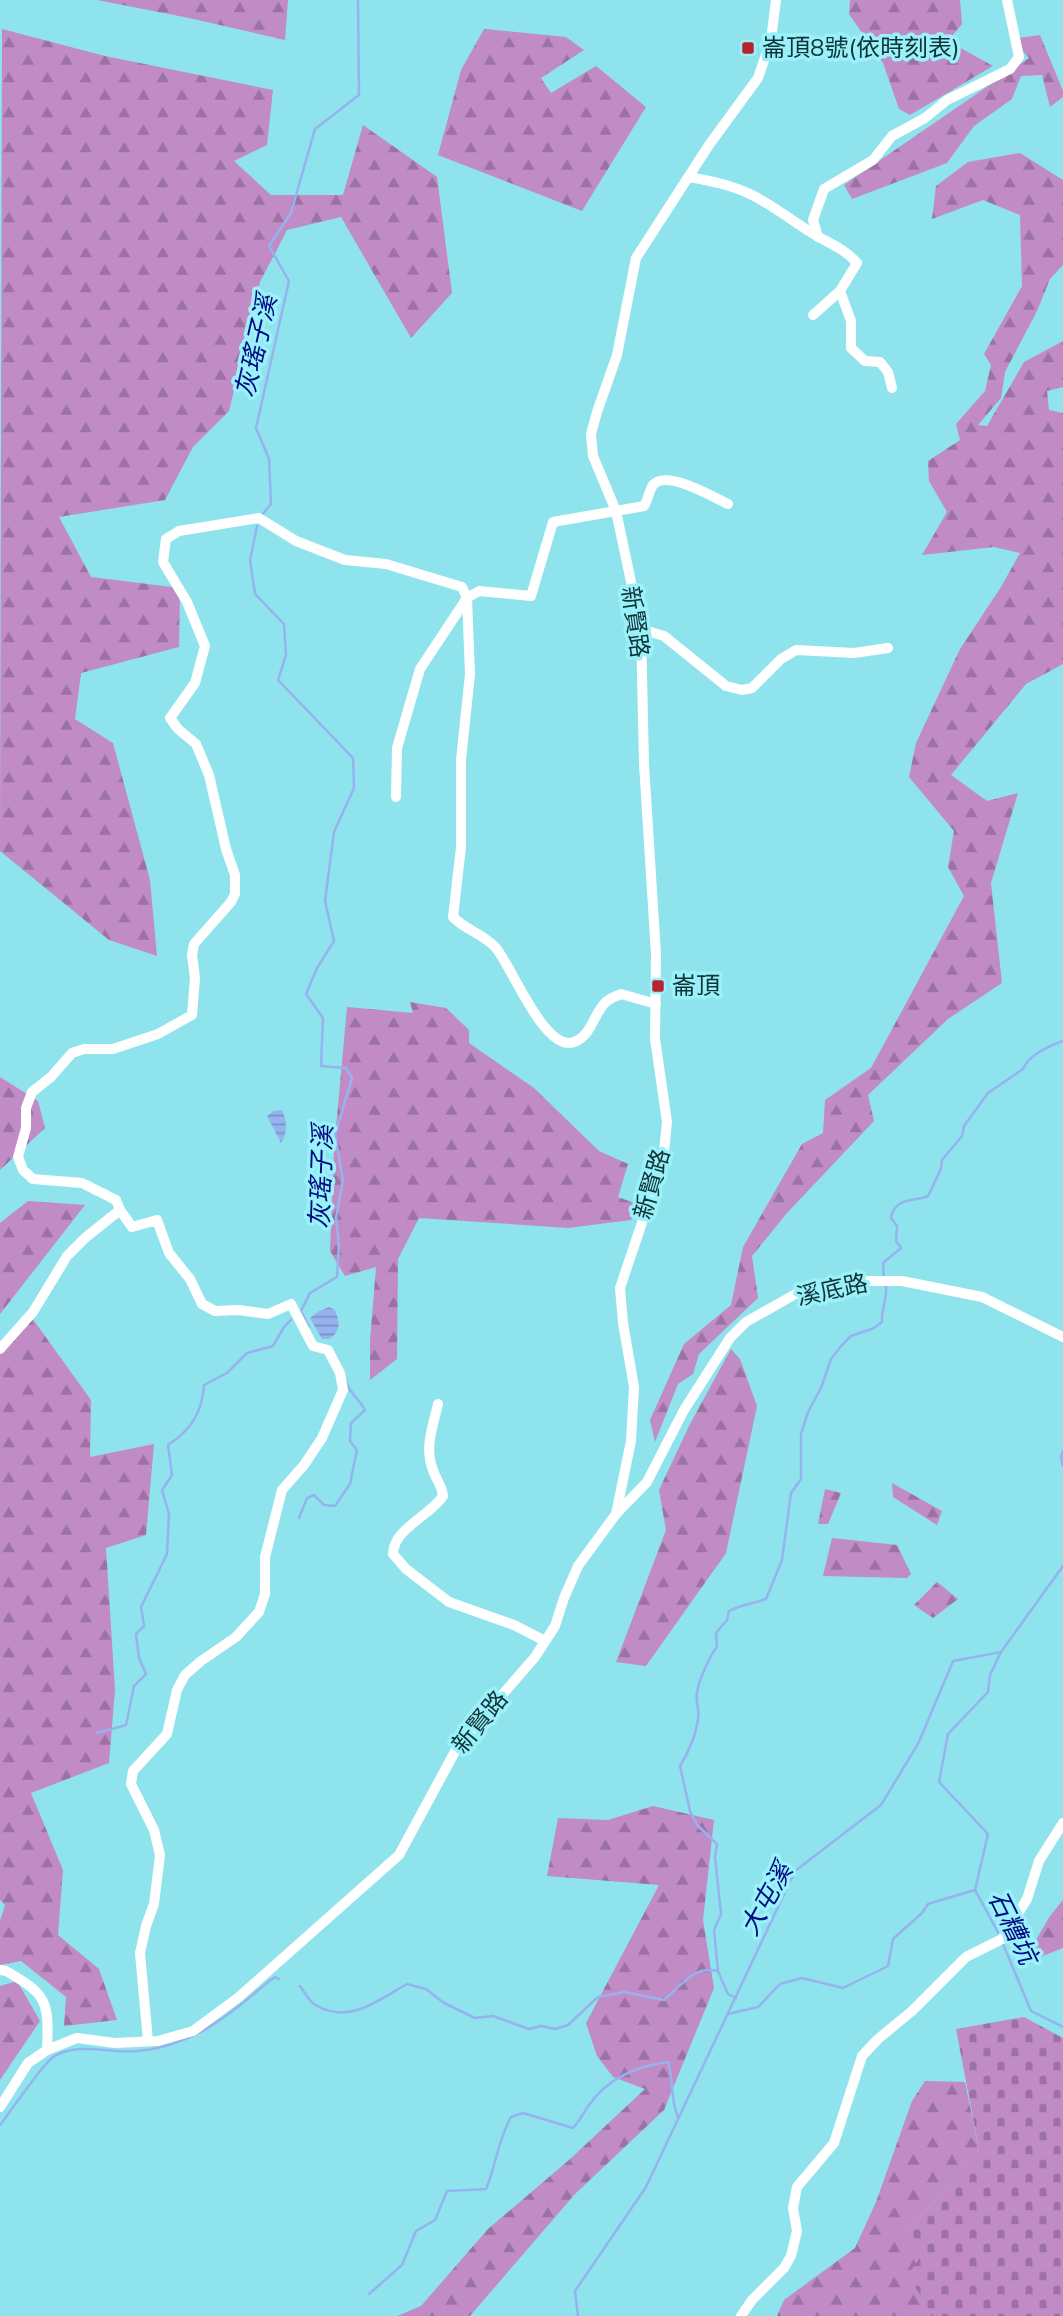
<svg xmlns="http://www.w3.org/2000/svg" width="1063" height="2316" viewBox="0 0 1063 2316" font-family="Mulish,'Noto Sans TC',sans-serif">
<style>
.forest{fill:url(#forest-firs)}
.cemetery{fill:url(#cemetery-stones)}
.water{fill:url(#water-rules)}
.lines{fill:none;stroke-linecap:round;stroke-linejoin:round}
.stream{stroke:#96b3ef;stroke-width:2.5}
.minor{stroke:#fff;stroke-width:10}
.poi-dot{fill:#b6252e;stroke:#9bf1f9;stroke-width:2.5}
.labels{text-anchor:middle;stroke-width:7;stroke-linejoin:round;paint-order:stroke}
.poi-label{font-size:24px;fill:#0f3438;stroke:#9bf1f9;text-anchor:start}
.street-label{font-size:24px;fill:#0f3438;stroke:#9bf1f9}
.water-label{font-size:26px;font-style:italic;fill:#000d82;stroke:#9bf1f9}
</style>
<defs>
<pattern id="forest-firs" width="22" height="20" patternUnits="userSpaceOnUse" patternTransform="scale(1.75)"><rect width="22" height="20" fill="#c18bc5"/><path d="M5 1l3.5 6h-7zM16 11l3.5 6h-7z" fill="#9b72a1"/></pattern>
<pattern id="cemetery-stones" width="16" height="16" patternUnits="userSpaceOnUse" patternTransform="scale(1.75)"><rect width="16" height="16" fill="#c18bc5"/><path d="M2 7V4a2 2 0 0 1 4 0v3zM10 15v-3a2 2 0 0 1 4 0v3z" fill="#9b72a1"/></pattern>
<pattern id="water-rules" width="6" height="5" patternUnits="userSpaceOnUse" patternTransform="scale(1.75)"><rect width="6" height="5" fill="#96b3ef"/><path d="M0 2.5h6" fill="none" stroke="#7992c3"/></pattern>
</defs>
<rect width="100%" height="100%" fill="#8ee3ec"/>
<!-- forest -->
<g class="forest">
<polygon points="97,0 288,0 285,40 189,18"/>
<polygon points="850,0 960,0 962,24 948,41 993,66 910,115 899,109 883,63 849,14"/>
<polygon points="2,29 105,56 273,90 267,145 234,161 271,195 343,195 363,125 437,177 452,293 411,338 341,217 287,230 260,282 229,411 193,447 165,500 59,517 91,577 180,588 179,647 81,673 75,719 113,743 150,880 157,956 109,940 0,851"/>
<polygon points="484,29 566,37 584,50 541,78 551,93 596,66 646,107 582,211 438,155 461,70"/>
<polygon points="1040,35 1063,91 1063,97 1050,107 1042,75 1021,76 1012,99 974,126 947,163 852,199 844,185 1029,58 1011,39"/>
<polygon points="1020,153 1063,180 1063,265 1050,279 1037,311 1005,372 1001,398 978,425 987,426 1024,362 1063,341 1063,387 1047,391 1049,410 1063,413 1063,664 1026,684 951,775 987,801 1018,793 991,883 1002,983 948,1019 868,1095 874,1121 787,1213 752,1256 758,1298 699,1354 693,1374 678,1384 655,1442 650,1420 684,1344 731,1305 743,1247 802,1144 823,1133 825,1100 871,1068 964,896 948,867 954,831 909,777 916,743 960,649 1001,587 1020,553 994,547 922,555 947,512 929,481 928,461 960,440 956,424 985,391 991,365 984,354 1022,286 1020,215 983,200 932,219 936,186 968,162"/>
<polygon points="410,1002 446,1008 469,1030 469,1043 534,1088 599,1151 628,1164 618,1197 642,1206 631,1220 568,1228 419,1218 398,1259 397,1359 370,1380 370,1341 376,1267 345,1276 330,1251 334,1150 347,1007 413,1013"/>
<polygon points="0,1077 38,1101 45,1128 0,1170"/>
<polygon points="28,1201 85,1205 0,1314 0,1223"/>
<polygon points="32,1318 91,1400 90,1457 154,1444 146,1535 106,1548 115,1690 109,1763 31,1793 63,1870 58,1935 99,1969 117,2020 64,2026 66,1997 21,1961 0,1965 0,1921 5,1905 0,1900 0,1348"/>
<polygon points="731,1349 740,1359 757,1406 726,1553 646,1666 616,1662 666,1530 659,1490 690,1424"/>
<polygon points="892,1483 942,1511 937,1525 893,1497"/>
<polygon points="825,1489 841,1493 828,1524 818,1524"/>
<polygon points="832,1538 897,1545 911,1574 907,1578 823,1576"/>
<polygon points="937,1582 958,1599 933,1618 914,1605"/>
<polygon points="653,1806 714,1820 703,1920 714,1988 664,2110 575,2194 470,2316 397,2316 421,2306 488,2229 569,2160 645,2089 613,2077 597,2056 586,2023 659,1885 547,1876 558,1818 608,1820"/>
<polygon points="1063,1900 1063,1948 1022,1964 1050,1916"/>
<polygon points="17,1981 40,2021 0,2080 0,1986"/>
<polygon points="925,2081 965,2082 979,2150 906,2233 928,2247 934,2316 777,2316 784,2300 855,2248 876,2202 912,2101"/>
</g>
<!-- cemetery -->
<polygon class="cemetery" points="1024,2017 1063,2038 1063,2316 933,2316 908,2275 927,2247 906,2233 979,2150 956,2029"/>
<!-- water -->
<g class="water">
<path d="M282,1110C287,1122 288,1131 281,1143L267,1116L274,1111Z"/>
<path d="M329,1307L335,1310C340,1323 341,1331 329,1339H322L310,1318L319,1311Z"/>
</g>
<g class="lines">
<!-- stream -->
<g class="stream">
<polyline points="261,516 271,504 269,459 256,428 289,281 269,246 291,213 315,129 359,95 358,0"/>
<polyline points="257,526 250,560 255,594 284,624 286,655 278,680 353,758 354,788 334,832 325,901 334,941 317,968 306,994 323,1018 321,1066 346,1068 352,1078 335,1135 343,1180 336,1218 339,1245 337,1277 310,1293 301,1311"/>
<path d="M884,1279L883,1263L901,1248L896,1241L897,1226L891,1218C895,1197 913,1202 928,1196L941,1169L942,1160L962,1136L964,1126L988,1093L1023,1069C1029,1055 1049,1046 1063,1041"/>
<polyline points="301,1311 309,1327"/>
<polyline points="1063,1451 1061,1457 1063,1466"/>
<path d="M299,1518L307,1498L314,1495L324,1505L335,1506L350,1484L357,1450L350,1441L351,1423L365,1410C359,1399 350,1393 346,1382"/>
<path d="M97,1733L126,1725L134,1686L146,1674L139,1658L136,1634L144,1626L141,1607L167,1554L169,1514L162,1490L172,1475L168,1445C191,1430 202,1413 204,1385L227,1373L247,1353L273,1346L284,1327L291,1320"/>
<polyline points="999,1934 975,1890 988,1834 939,1782 948,1734 988,1692 990,1675 1001,1652"/>
<polyline points="1003,1944 1031,2011 1063,2027"/>
<path d="M718,1971L714,1930L721,1914L715,1857L717,1844L697,1825L690,1811L680,1766C688,1753 696,1735 698,1719C700,1710 695,1701 697,1692C699,1680 710,1655 717,1647L716,1633L727,1620L729,1611C741,1604 753,1604 766,1599L782,1560L791,1493L801,1479V1434L808,1412L821,1388L831,1359L841,1346L851,1336L874,1328L882,1322C881,1308 888,1299 886,1285"/>
<path d="M300,1986C304,1991 308,2000 314,2004C348,2026 378,2000 407,1984L426,1989L444,2003L475,2018L493,2016L529,2029L541,2026L555,2029L568,2025L598,1997L625,1992L664,2000C681,1986 694,1965 718,1971L728,1994L736,1998"/>
<polyline points="728,2014 758,2007 780,1984 802,1978 843,1988 888,1966 893,1939 922,1913 928,1904 975,1890"/>
<path d="M0,2125C10,2112 43,2064 53,2057C79,2041 110,2054 138,2051C193,2046 228,2016 268,1982L275,1977L279,1979"/>
<path d="M369,2294L402,2265L416,2231L435,2220L447,2191L486,2189C496,2165 498,2140 511,2117L523,2113L573,2128C580,2121 583,2113 589,2105C608,2078 636,2066 668,2062C674,2081 670,2099 678,2117"/>
<polyline points="578,2316 575,2291 646,2187 795,1871 881,1805 919,1742 953,1661 1001,1652 1063,1566"/>
</g>
<!-- minor -->
<g class="minor">
<path d="M689,177C711,181 732,185 752,195C774,206 795,223 817,236C831,244 846,250 857,263L840,291L851,321V348L865,361L880,362L888,372L892,388"/>
<polyline points="818,237 813,220 824,189 873,160 892,136 925,118 947,100 1010,69 1019,57 1007,0"/>
<polyline points="813,315 840,291"/>
<polyline points="641,629 664,636 726,686 742,690 752,688 781,659 796,650 854,653 888,648"/>
<path d="M396,797L397,748L420,669L467,598L479,591L531,596L553,522L644,506C648,500 649,491 653,485C666,469 713,497 728,504"/>
<polyline points="120,1210 132,1227 157,1220 169,1253 190,1279 202,1304 215,1311 238,1310 268,1314 291,1304 313,1346 328,1350 340,1373 343,1390 322,1438 304,1465 282,1490 265,1557 265,1594 259,1612 236,1637 201,1661 185,1675 177,1690 167,1734 133,1771 131,1784 154,1830 160,1855 154,1904 146,1926 140,1953 148,2041"/>
<path d="M0,1349L33,1312L67,1256L85,1238L120,1210L116,1200L82,1183L33,1179L23,1170L18,1157L26,1128V1108L32,1092L51,1077L72,1053L84,1049H113L158,1034L192,1015L195,978L192,955L194,944L231,902L235,894V875L226,849L209,775L196,744L178,729L170,718L195,683L205,646L187,602L163,562L166,539L179,531L259,518L296,541L345,560L386,564L462,587L467,598L470,674L461,760V847L453,917C465,930 484,934 496,948C512,967 545,1053 574,1042C593,1035 594,1011 607,1001C611,998 617,996 621,994L656,1004"/>
<path d="M438,1404C433,1426 424,1448 433,1470C436,1480 442,1485 443,1496C430,1516 393,1529 393,1554L406,1569L449,1602L514,1625L545,1641"/>
<polyline points="616,1514 647,1482 684,1410 730,1338 746,1322 799,1292 849,1281 902,1281 982,1297 1063,1337"/>
<path d="M0,1970L6,1971C48,1995 49,2002 47,2050"/>
<polyline points="0,2107 28,2063 47,2050 77,2038 115,2043 158,2041 193,2031 239,1997 399,1855 458,1746 535,1657 555,1626 564,1598 578,1566 616,1514 631,1441 634,1387 623,1323 620,1288 656,1181 664,1152 667,1122 655,1039 656,954 644,764 641,629 616,511 593,456 591,434 597,412 617,355 636,258 709,145 758,78 771,40 776,0"/>
<polyline points="741,2316 752,2300 784,2268 791,2256 797,2231 793,2208 797,2187 834,2143 862,2056 878,2039 912,2011 966,1957 1002,1939 1027,1899 1039,1861 1063,1823"/>
</g>
</g>
<!-- markers -->
<g class="poi-dot">
<rect x="741" y="41" width="14" height="14" rx="3.5"/>
<rect x="651" y="979" width="14" height="14" rx="3.5"/>
</g>
<g class="labels">
<!-- poi labels -->
<g class="poi-label">
<text x="762" y="56">崙頂8號(依時刻表)</text>
<text x="672" y="994">崙頂</text>
</g>
<!-- street labels -->
<g class="street-label">
<text transform="translate(635 622) rotate(82)" y="8">新賢路</text>
<text transform="translate(652 1184) rotate(-74)" y="8">新賢路</text>
<text transform="translate(832 1290) rotate(-12)" y="8">溪底路</text>
<text transform="translate(480 1722) rotate(-51)" y="8">新賢路</text>
</g>
<!-- water labels -->
<g class="water-label">
<text transform="translate(256 346) rotate(-77)" y="9">灰瑤子溪</text>
<text transform="translate(321 1177) rotate(-88)" y="9">灰瑤子溪</text>
<text transform="translate(766 1899) rotate(-61)" y="9">大屯溪</text>
<text transform="translate(1013 1927) rotate(64)" y="9">石糟坑</text>
</g>
</g>
</svg>
